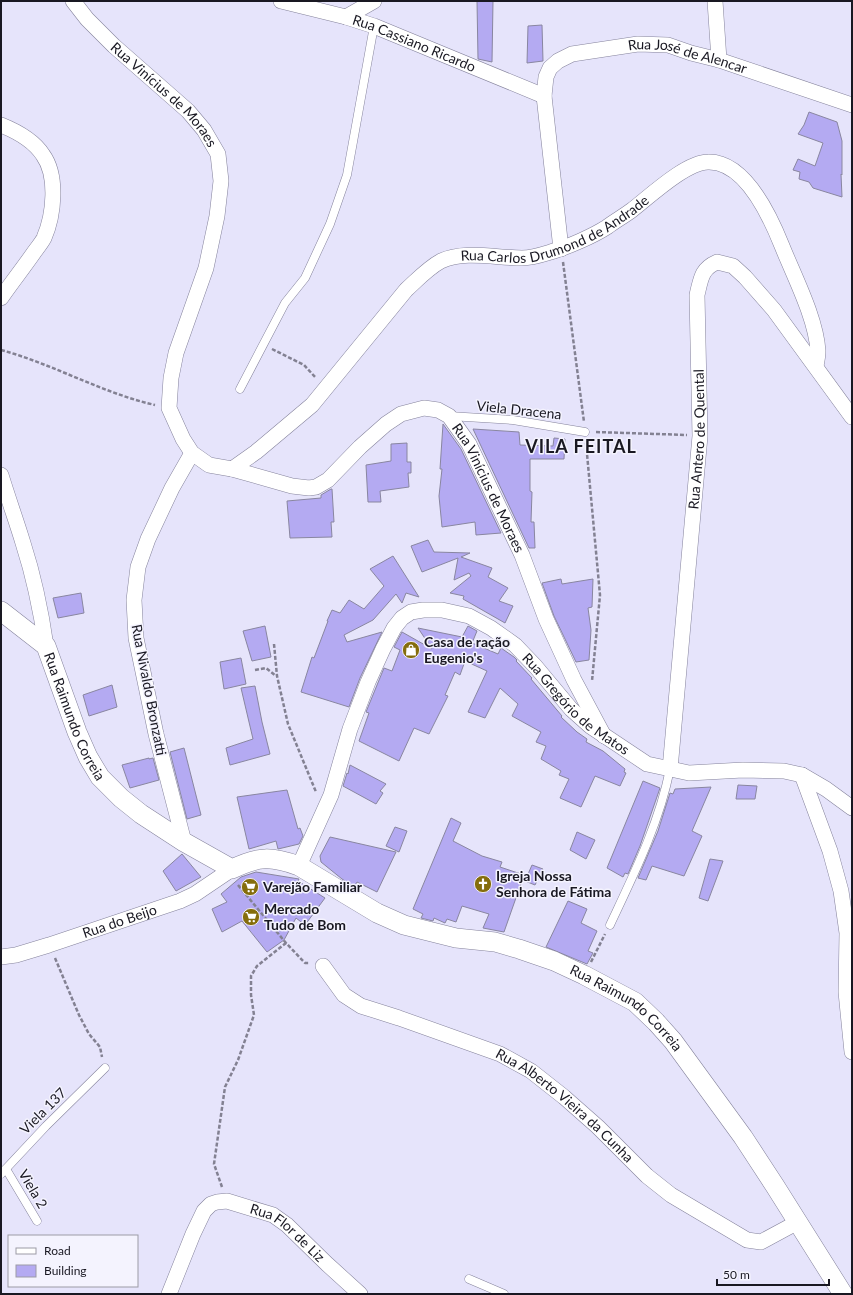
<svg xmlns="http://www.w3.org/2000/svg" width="853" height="1295" viewBox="0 0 853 1295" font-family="Lato,sans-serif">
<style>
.building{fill:#b4aaf2;stroke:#8986a0}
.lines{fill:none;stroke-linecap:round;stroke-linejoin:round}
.service-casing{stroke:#85839c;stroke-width:9}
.minor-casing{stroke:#85839c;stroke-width:16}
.tertiary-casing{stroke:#85839c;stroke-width:20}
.path{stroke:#838192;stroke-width:2.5;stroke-dasharray:4 2;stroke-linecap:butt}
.service{stroke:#fff;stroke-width:8}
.minor{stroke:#fff;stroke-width:15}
.tertiary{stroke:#fff;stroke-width:19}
.labels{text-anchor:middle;stroke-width:3;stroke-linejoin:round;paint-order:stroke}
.street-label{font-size:14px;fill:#191822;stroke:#f4f3fe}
.poi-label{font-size:14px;font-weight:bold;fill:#191822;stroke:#f4f3fe;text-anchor:start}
.district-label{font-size:18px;font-weight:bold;letter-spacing:1px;fill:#191822;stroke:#f4f3fe}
</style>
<rect width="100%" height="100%" fill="#e6e4fb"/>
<!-- building -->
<g class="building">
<polygon points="477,1 493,1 492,62 478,59"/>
<polygon points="542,25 543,61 527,63 528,26"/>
<polygon points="809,112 837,122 842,141 842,175 841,174 842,197 813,188 809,182 799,179 800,172 793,170 798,159 815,166 823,143 798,134 804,125"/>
<polygon points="443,424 461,449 501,533 476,535 475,522 442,527 439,496 442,469 440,469"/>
<polygon points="473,429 519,432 520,445 553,446 554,438 565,439 564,459 530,459 530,491 532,492 531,522 534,522 535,548 529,548"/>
<polygon points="407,443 407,462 411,462 411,473 408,473 409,487 380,491 381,502 368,502 366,465 391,461 391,444"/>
<polygon points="331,489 332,489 334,522 331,522 332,537 290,538 287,501 321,498 321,495"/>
<polygon points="428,540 434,552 470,553 461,557 492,568 488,577 508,588 499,601 513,606 505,623 463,599 464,596 450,593 471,576 469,573 454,580 458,558 422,572 411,546"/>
<polygon points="393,556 419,597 406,593 402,603 396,594 373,620 344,635 347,642 382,632 360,678 349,707 301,692 312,657 314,658 328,621 327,621 332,610 340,613 349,600 364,609 384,586 370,569"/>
<polygon points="561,579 562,584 593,579 592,607 588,608 591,630 589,660 576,662 554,616 542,583"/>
<polygon points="81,593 84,613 58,618 53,598"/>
<polygon points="265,626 271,657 252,661 243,631"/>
<polygon points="468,626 477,631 472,643 498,654 501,648 514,657 517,660 516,661 532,678 531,679 562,716 561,717 577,732 587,739 586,742 603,751 625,769 624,772 626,773 620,786 595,776 581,807 560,798 569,779 559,775 561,771 541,759 546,746 536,742 541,732 512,716 518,704 500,688 485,718 468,712 487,671 465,661 460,675 455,672 445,695 448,696 429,734 414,728 399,761 359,741 369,713 366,712 384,668 392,671 400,650 394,647 402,632 432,649 418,628 462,637"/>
<polygon points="241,658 246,684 224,689 220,662"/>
<polygon points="112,685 117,707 89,716 83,695"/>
<polygon points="255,686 262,722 270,754 230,765 226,748 253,739 241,688"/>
<polygon points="184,748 201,815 187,819 170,752"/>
<polygon points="149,758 149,759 153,758 159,780 130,788 122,765"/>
<polygon points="350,765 386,784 380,791 383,793 376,804 343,786 347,773 348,774"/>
<polygon points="643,781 660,788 640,846 628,874 625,873 623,877 607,868"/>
<polygon points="738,785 757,786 755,799 736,799"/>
<polygon points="711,787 692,831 702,836 684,876 652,866 646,880 638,878 658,831 670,793 673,794 675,789"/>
<polygon points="287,790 298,829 300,828 303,836 299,844 278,849 276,841 249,849 237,797"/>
<polygon points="451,818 461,823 453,841 482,856 502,862 500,867 524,875 504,932 483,928 489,914 462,906 456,922 447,919 445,923 434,918 433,921 421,918 423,914 413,909"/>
<polygon points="395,827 407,831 399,852 386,846"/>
<polygon points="577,832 595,840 586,859 570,850"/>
<polygon points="330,837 396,852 377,892 357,882 354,887 342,879 321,862 320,856"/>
<polygon points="182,854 201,877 176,891 163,871"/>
<polygon points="710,859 723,861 708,901 699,898"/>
<polygon points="532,865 543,869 535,885 525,881"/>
<polygon points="256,872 299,879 298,881 325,898 305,925 296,918 284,940 267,952 242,921 222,932 212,909 227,902 221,894 241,877"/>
<polygon points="568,901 587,909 581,923 597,931 588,951 593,953 587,964 546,947"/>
</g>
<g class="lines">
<defs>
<g id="service">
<polyline points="240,389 285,303 305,278 330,224 347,175 374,26"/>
<polyline points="449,416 513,420 585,432"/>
<path d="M610,925C634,874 659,824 670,769"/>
<polyline points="6,1169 37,1221"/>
<polyline points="1,1174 46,1126 105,1068"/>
<polyline points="469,1279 504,1294"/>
</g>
<g id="minor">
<path id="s1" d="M73,1L87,19L114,46L188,111L204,130L218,154L221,181L217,216L206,268L176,353L171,378L169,408L183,439L192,453L209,465L232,469L292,486L309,488L316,487L328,480L360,447L386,424L401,414L424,408L438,410L449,416L469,444L522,555L546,619L574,680L604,736"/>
<path id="s2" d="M281,1L346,17L374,26L544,96"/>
<polyline points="715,1 719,60"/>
<polyline points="346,17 374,1"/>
<path d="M1,125C16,131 34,141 43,155C58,176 54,215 44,238C42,242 38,247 35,251C24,267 12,282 1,298"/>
<path id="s3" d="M561,249L544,96L546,77L550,68L558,61L572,54L638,44L668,45L691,53L719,60L852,105"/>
<path id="s4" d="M232,469L256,452L312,405L406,290C417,280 428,268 441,261C464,250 497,258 522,258C533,258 544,254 554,251C570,246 593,236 607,227C615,221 624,216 632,210C649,197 686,162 708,162C745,161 770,216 782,246C794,276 816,318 818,351C818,356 817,361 816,366"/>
<path d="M1,475C8,498 16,520 23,543C34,577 41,611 46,646"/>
<path id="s5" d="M670,769L700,436L697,295C701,279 701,269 717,262L733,266L745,277L774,310L852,417"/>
<polyline points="802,775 830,851 841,891 847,933 846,992 852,1052"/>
<polyline points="184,842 156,734 136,638 134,600 138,567 148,539 172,488 192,453"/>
<path id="s6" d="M299,866L331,795L350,729L368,682L383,649L394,628L402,618L411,612L423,610H442L469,616L491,628L515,645L536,667L571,709L590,726L647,764L689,773L743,770L784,771L802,775L826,789L852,808"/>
<path id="s7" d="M1,957L16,955L49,945L180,901L195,894L232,869"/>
<path id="s8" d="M323,966L344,995L361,1006L399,1018L500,1054L531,1071L564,1097L598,1127L647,1176L671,1195L747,1240L761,1242L798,1222"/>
<path id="s9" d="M169,1294L193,1234L204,1211L211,1204L217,1202L227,1201L273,1215L287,1225L327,1264L360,1294"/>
</g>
<g id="tertiary">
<path id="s10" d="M1,611L46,646L77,732L88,757L100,777L121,798L141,814L184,842L232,869C259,856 271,856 299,866L377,913L404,925L456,938L495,942L519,949L554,961L584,975L635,1002L656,1022L673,1041L743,1137L775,1186L843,1294"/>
</g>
</defs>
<!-- service casing -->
<use href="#service" class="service-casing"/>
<!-- minor casing -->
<use href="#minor" class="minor-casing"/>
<!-- tertiary casing -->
<use href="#tertiary" class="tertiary-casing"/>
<!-- path -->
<g class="path">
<polyline points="563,262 584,422"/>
<polyline points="272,349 304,365 316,378"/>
<path d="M1,350C53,364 102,393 155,405"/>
<polyline points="596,432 687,435"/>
<polyline points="586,443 600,595 592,681"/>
<polyline points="274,644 277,676 288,724 316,792"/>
<polyline points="255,670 266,668 276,676"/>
<polyline points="238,885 286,943 305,963 309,963"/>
<polyline points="55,958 79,1015 89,1034 100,1047 102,1057"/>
<polyline points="591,962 605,934"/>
<polyline points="222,1187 214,1164 225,1087 238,1060 254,1015 251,995 251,976 257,966 286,943"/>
</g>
<!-- service -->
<use href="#service" class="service"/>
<!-- minor -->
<use href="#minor" class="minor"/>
<!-- tertiary -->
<use href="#tertiary" class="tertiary"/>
</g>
<!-- icons -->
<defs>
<symbol id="shop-disc" viewBox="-11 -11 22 22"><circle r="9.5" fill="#856d0c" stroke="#f4f3fe"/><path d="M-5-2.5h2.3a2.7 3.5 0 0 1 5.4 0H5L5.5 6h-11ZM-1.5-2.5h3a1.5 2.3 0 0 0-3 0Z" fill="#fff"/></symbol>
<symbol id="church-disc" viewBox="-11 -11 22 22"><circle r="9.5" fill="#856d0c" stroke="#f4f3fe"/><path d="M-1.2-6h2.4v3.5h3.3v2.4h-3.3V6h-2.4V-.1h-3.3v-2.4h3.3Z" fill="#fff"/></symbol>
<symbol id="supermarket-disc" viewBox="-11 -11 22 22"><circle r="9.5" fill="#856d0c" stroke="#f4f3fe"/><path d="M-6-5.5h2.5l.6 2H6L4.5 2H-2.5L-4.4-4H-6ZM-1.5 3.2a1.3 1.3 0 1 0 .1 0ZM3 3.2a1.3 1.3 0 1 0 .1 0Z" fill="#fff"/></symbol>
</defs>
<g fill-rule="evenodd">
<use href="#shop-disc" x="401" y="640" width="20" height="20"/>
<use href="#church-disc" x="473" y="874" width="20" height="20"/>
<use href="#supermarket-disc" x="240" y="877" width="20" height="20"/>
<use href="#supermarket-disc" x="241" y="907" width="20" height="20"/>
</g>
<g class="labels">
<!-- street labels -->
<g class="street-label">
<text dy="5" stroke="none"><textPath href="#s2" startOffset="140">Rua Cassiano Ricardo</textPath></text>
<text dy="5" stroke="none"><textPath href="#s3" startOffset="327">Rua José de Alencar</textPath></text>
<text dy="5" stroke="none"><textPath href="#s1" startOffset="131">Rua Vinícius de Moraes</textPath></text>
<text dy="5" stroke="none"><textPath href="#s4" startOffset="418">Rua Carlos Drumond de Andrade</textPath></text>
<text transform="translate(519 410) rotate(6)" y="5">Viela Dracena</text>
<text dy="5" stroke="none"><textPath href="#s5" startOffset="331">Rua Antero de Quental</textPath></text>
<text dy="5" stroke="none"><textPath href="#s1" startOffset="900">Rua Vinícius de Moraes</textPath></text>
<text transform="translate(149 690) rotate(79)" y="5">Rua Nivaldo Bronzatti</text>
<text dy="5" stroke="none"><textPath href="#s6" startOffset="479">Rua Gregório de Matos</textPath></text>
<text dy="5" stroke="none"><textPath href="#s10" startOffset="133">Rua Raimundo Correia</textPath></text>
<text dy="5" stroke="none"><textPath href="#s7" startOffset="124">Rua do Beijo</textPath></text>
<text dy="5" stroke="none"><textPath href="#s10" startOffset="793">Rua Raimundo Correia</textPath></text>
<text dy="5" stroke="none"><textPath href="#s8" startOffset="286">Rua Alberto Vieira da Cunha</textPath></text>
<text transform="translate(43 1111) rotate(-45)" y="5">Viela 137</text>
<text transform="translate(33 1189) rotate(60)" y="5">Viela 2</text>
<text dy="5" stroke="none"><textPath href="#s9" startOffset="186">Rua Flor de Liz</textPath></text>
</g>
<!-- poi labels -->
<g class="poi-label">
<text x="424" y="647">Casa de ração<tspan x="424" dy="16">Eugenio's</tspan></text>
<text x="496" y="881">Igreja Nossa<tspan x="496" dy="16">Senhora de Fátima</tspan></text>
<text x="263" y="892">Varejão Familiar</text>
<text x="264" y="914">Mercado<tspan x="264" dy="16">Tudo de Bom</tspan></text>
</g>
<!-- district labels -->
<g class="district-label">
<text x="581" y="453">VILA FEITAL</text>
</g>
</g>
<!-- border -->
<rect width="853" height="1295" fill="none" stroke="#191822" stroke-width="4"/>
<!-- legend -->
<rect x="8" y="1235" width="130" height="52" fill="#f4f3fe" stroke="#9c9ba6"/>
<rect x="16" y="1248" width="20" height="6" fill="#ffffff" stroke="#9c9ba6"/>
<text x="44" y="1255" font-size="12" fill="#191822">Road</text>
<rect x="16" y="1265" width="20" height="12" fill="#b4aaf2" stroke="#9c9ba6"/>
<text x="44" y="1275" font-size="12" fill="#191822">Building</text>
<!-- scale -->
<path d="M717 1279v6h112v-6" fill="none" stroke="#191822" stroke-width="2"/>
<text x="723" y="1279" font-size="12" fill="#191822" stroke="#f4f3fe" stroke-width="3" paint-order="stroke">50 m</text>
</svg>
